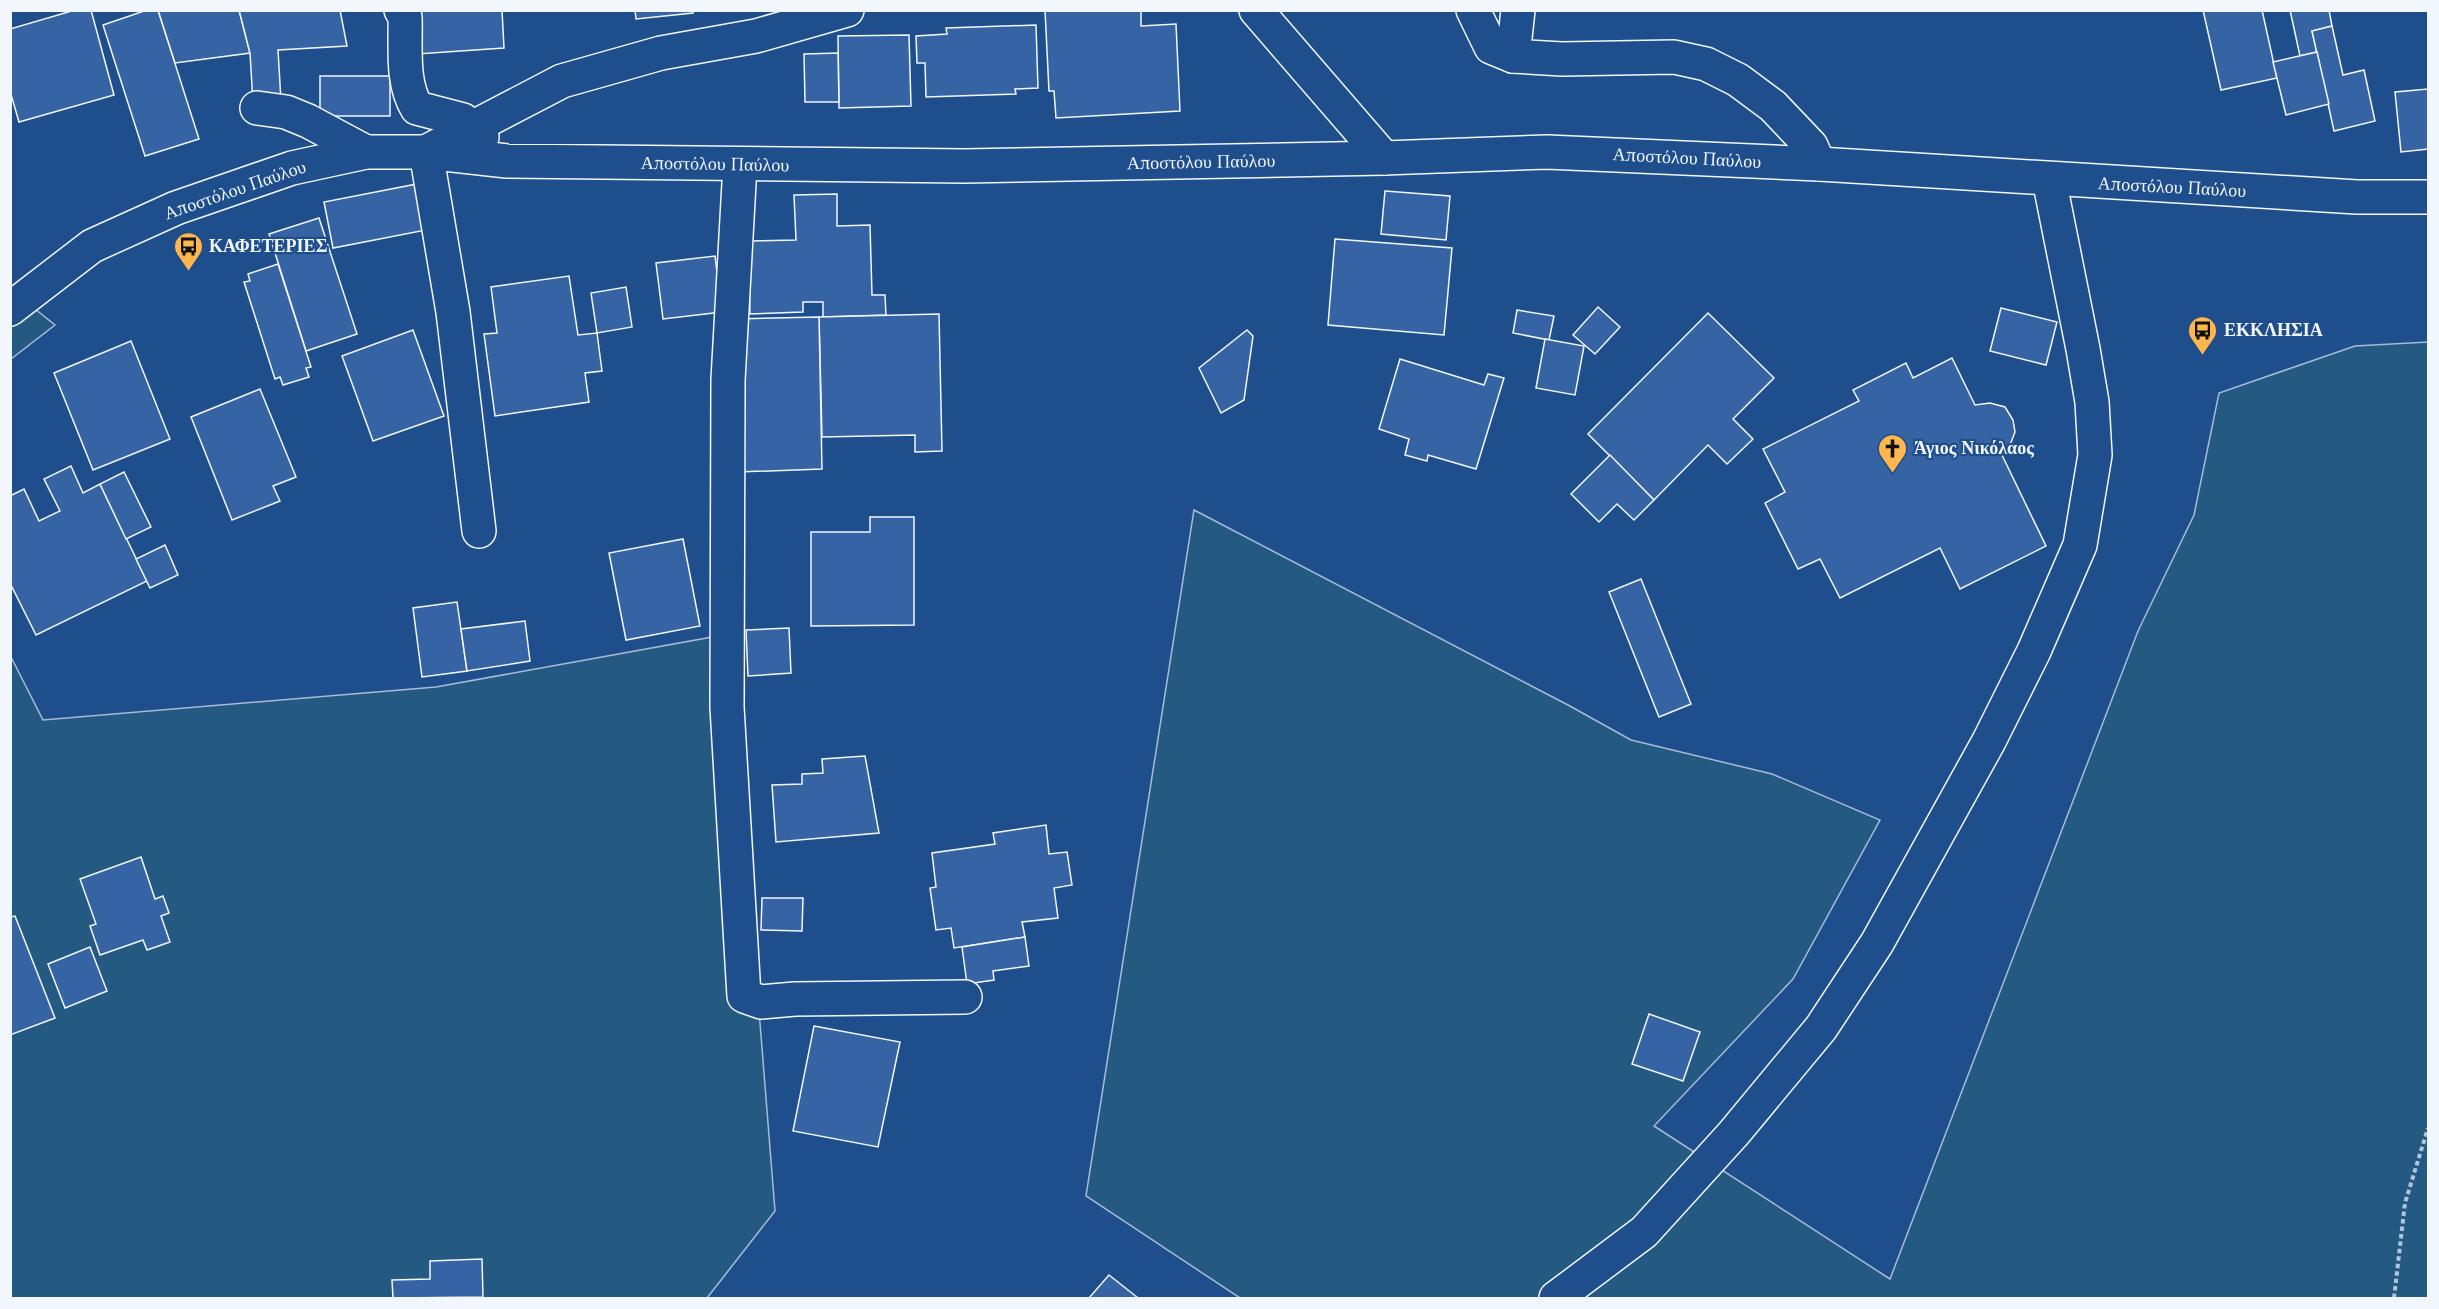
<svg xmlns="http://www.w3.org/2000/svg" width="2439" height="1309" viewBox="0 0 2439 1309" font-family="Lora,serif">
<style>
.green{fill:#245a82;stroke:#a8bbd7;stroke-width:1.5}
.building{fill:#3563a3;stroke:#f2f6ff;stroke-width:1.5}
.lines{fill:none;stroke-linecap:round;stroke-linejoin:round}
.street-casing{stroke:#f2f6ff;stroke-width:36}
.secondary-casing{stroke:#f2f6ff;stroke-width:36}
.path{stroke:#b3c4dc;stroke-width:4;stroke-dasharray:4.5 3;stroke-linecap:butt}
.street{stroke:#1f4e8c;stroke-width:33}
.secondary{stroke:#1f4e8c;stroke-width:33}
.labels{text-anchor:middle;stroke-width:4.5;stroke-linejoin:round;paint-order:stroke}
.street-label{font-size:18px;fill:#f2f6ff;stroke:#1f4e8c}
.poi-label{font-size:18px;font-weight:bold;fill:#f2f6ff;stroke:#1f4e8c;text-anchor:start}
</style>
<rect width="100%" height="100%" fill="#1f4e8c"/>
<!-- green -->
<g class="green">
<polygon points="10,289 55,325 11,359 10,359"/>
<polygon points="2428,342 2428,1298 1240,1298 1086,1196 1194,510 1568,705 1631,740 1772,774 1880,820 1793,979 1654,1126 1890,1279 2138,631 2194,515 2219,393 2355,346"/>
<polygon points="729,634 775,1211 707,1298 11,1298 10,655 43,720 436,687"/>
</g>
<!-- building -->
<g class="building">
<polygon points="75,10 91,10 114,95 19,122 10,91 10,29"/>
<polygon points="147,10 158,10 199,139 145,156 103,25"/>
<polygon points="158,10 239,10 250,53 175,63"/>
<polygon points="239,10 340,10 347,46 278,50 281,101 253,103 250,53"/>
<polygon points="415,10 502,10 504,48 417,54"/>
<polygon points="635,10 693,10 693,13 636,19"/>
<polygon points="1045,10 1141,10 1141,26 1176,24 1180,111 1056,118 1054,91 1049,91"/>
<polygon points="2203,10 2262,10 2277,78 2221,90"/>
<polygon points="2290,10 2329,10 2332,26 2312,31 2317,52 2300,56"/>
<polygon points="1036,25 1038,88 1015,89 1016,94 926,97 925,63 917,63 916,36 947,34 946,28"/>
<polygon points="2332,26 2343,75 2364,70 2375,121 2334,131 2312,31"/>
<polygon points="909,35 911,106 839,108 838,36"/>
<polygon points="2317,52 2329,104 2286,115 2273,62"/>
<polygon points="838,53 839,102 805,102 804,54"/>
<rect x="320" y="76" width="70" height="40"/>
<polygon points="2428,89 2428,149 2401,152 2395,92"/>
<polygon points="417,184 426,230 333,248 324,202"/>
<polygon points="1385,191 1450,196 1446,240 1381,234"/>
<polygon points="837,194 837,226 870,225 872,295 885,295 886,315 823,317 823,302 803,302 803,312 750,314 748,241 796,240 794,195"/>
<polygon points="319,218 357,334 306,351 269,234"/>
<polygon points="1335,239 1452,248 1444,335 1328,325"/>
<polygon points="715,256 722,312 663,319 656,263"/>
<polygon points="278,264 311,367 306,368 309,377 283,385 280,377 275,379 244,282 250,281 248,274"/>
<polygon points="569,276 578,335 597,333 602,371 585,373 589,402 495,416 484,334 497,333 491,287"/>
<polygon points="626,287 632,327 597,333 591,293"/>
<polygon points="1598,307 1620,327 1595,354 1573,335"/>
<polygon points="2001,308 2057,322 2046,365 1990,351"/>
<polygon points="1517,310 1554,316 1549,340 1513,333"/>
<polygon points="1708,313 1774,378 1733,419 1753,439 1727,464 1708,445 1654,500 1588,434"/>
<polygon points="939,314 942,451 915,452 915,435 822,437 819,317"/>
<polygon points="819,317 822,469 738,472 734,319"/>
<polygon points="413,330 444,416 373,441 342,356"/>
<polygon points="1247,330 1253,336 1244,400 1221,413 1199,368"/>
<polygon points="1545,339 1584,346 1575,395 1536,388"/>
<polygon points="131,341 170,439 93,470 54,373"/>
<polygon points="1952,358 1975,405 1990,403 2005,407 2013,420 2015,432 2010,445 2001,453 2046,546 1960,589 1940,548 1840,598 1820,559 1798,569 1765,503 1785,492 1763,449 1859,401 1853,390 1906,363 1913,378"/>
<polygon points="1400,359 1484,385 1488,374 1504,378 1476,469 1428,455 1427,461 1405,455 1409,439 1379,429"/>
<polygon points="260,389 296,477 273,486 280,501 232,520 191,417"/>
<polygon points="1610,455 1654,500 1634,520 1617,504 1599,522 1571,494"/>
<polygon points="71,466 83,493 100,484 147,581 36,635 10,583 10,496 24,489 39,521 60,511 44,479"/>
<polygon points="124,472 151,527 126,539 100,484"/>
<polygon points="870,517 914,517 914,625 811,626 811,532 870,532"/>
<polygon points="683,539 700,626 626,640 609,553"/>
<polygon points="165,545 178,575 150,588 136,559"/>
<polygon points="1641,579 1691,704 1659,717 1609,592"/>
<polygon points="457,602 467,671 422,677 413,608"/>
<polygon points="525,621 530,661 467,671 461,629"/>
<polygon points="789,628 791,673 748,676 746,630"/>
<polygon points="865,756 879,833 776,842 772,785 802,784 802,774 823,773 822,759"/>
<polygon points="1046,825 1049,854 1067,852 1072,885 1054,888 1058,918 1022,922 1025,937 954,948 951,928 936,930 930,888 936,887 932,853 995,844 993,833"/>
<polygon points="141,857 155,899 163,896 169,913 161,916 170,942 147,950 143,940 100,955 90,926 96,924 80,879"/>
<polygon points="762,898 803,898 802,931 761,930"/>
<polygon points="15,916 55,1018 10,1035 10,917"/>
<polygon points="1025,937 1029,966 993,971 994,980 967,984 962,947"/>
<polygon points="90,947 107,991 65,1008 48,964"/>
<polygon points="1649,1014 1700,1032 1683,1081 1632,1064"/>
<polygon points="814,1026 900,1042 878,1147 793,1131"/>
<polygon points="482,1259 483,1297 393,1298 392,1280 430,1279 430,1261"/>
<polygon points="1109,1275 1138,1298 1089,1298"/>
</g>
<g class="lines">
<defs>
<g id="street">
<path d="M401,10L405,17C406,47 401,82 417,108L463,120L482,137"/>
<polyline points="1256,10 1384,158"/>
<polyline points="1473,10 1491,47 1513,56 1562,59 1674,57 1706,64 1738,80 1773,106 1811,146 1819,164"/>
<polyline points="1513,56 1518,10"/>
<polyline points="257,108 286,112 308,121 366,152"/>
<polyline points="740,165 728,380 727,707 744,996 761,1002 795,999 965,997"/>
<polyline points="479,531 453,312 426,152 562,81 661,53 756,36 847,10"/>
<polyline points="1556,1298 1644,1232 1734,1133 1821,1028 1877,943 1989,741 2034,651 2080,545 2095,455 2092,402 2083,349 2049,179"/>
</g>
<polyline id="secondary" points="10,309 92,246 176,208 292,168 366,152 426,152 507,161 965,166 1384,158 1547,152 1819,164 2357,197 2428,197"/>
</defs>
<!-- street casing -->
<use href="#street" class="street-casing"/>
<!-- secondary casing -->
<use href="#secondary" class="secondary-casing"/>
<!-- path -->
<polyline class="path" points="2394,1298 2405,1203 2428,1128"/>
<!-- street -->
<use href="#street" class="street"/>
<!-- secondary -->
<use href="#secondary" class="secondary"/>
</g>
<!-- icons -->
<defs>
<symbol id="bus-pin" viewBox="-11 -11 22 30"><path d="M0 17L-7.5 6A9.5 9.5 0 1 1 7.5 6Z" fill="#ffb74d" stroke="#1f4e8c"/><path d="M-5-6H5V4H4V6H2V4H-2V6H-4V4H-5ZM-3.5-4V0h7V-4ZM-3.5 1.2v1.5H-2V1.2ZM2 1.2v1.5H3.5V1.2Z" fill="#111"/></symbol>
<symbol id="church-pin" viewBox="-11 -11 22 30"><path d="M0 17L-7.5 6A9.5 9.5 0 1 1 7.5 6Z" fill="#ffb74d" stroke="#1f4e8c"/><path d="M-1.2-6h2.4v3.5h3.3v2.4h-3.3V6h-2.4V-.1h-3.3v-2.4h3.3Z" fill="#111"/></symbol>
</defs>
<g fill-rule="evenodd">
<use href="#bus-pin" x="172" y="230" width="33" height="45"/>
<use href="#bus-pin" x="2186" y="314" width="33" height="45"/>
<use href="#church-pin" x="1876" y="432" width="33" height="45"/>
</g>
<g class="labels">
<!-- street labels -->
<g class="street-label">
<text transform="translate(1687 158) rotate(3)" y="6">Αποστόλου Παύλου</text>
<text transform="translate(1201 162) rotate(-1)" y="6">Αποστόλου Παύλου</text>
<text transform="translate(715 164) rotate(1)" y="6">Αποστόλου Παύλου</text>
<text transform="translate(2172 187) rotate(3)" y="6">Αποστόλου Παύλου</text>
<text transform="translate(235 190) rotate(-19)" y="6">Αποστόλου Παύλου</text>
</g>
<!-- poi labels -->
<g class="poi-label">
<text x="209" y="252">ΚΑΦΕΤΕΡΙΕΣ</text>
<text x="2224" y="336">ΕΚΚΛΗΣΙΑ</text>
<text x="1914" y="454">Άγιος Νικόλαος</text>
</g>
</g>
<!-- border -->
<rect width="2439" height="1309" fill="none" stroke="#f2f6ff" stroke-width="24"/>
</svg>
